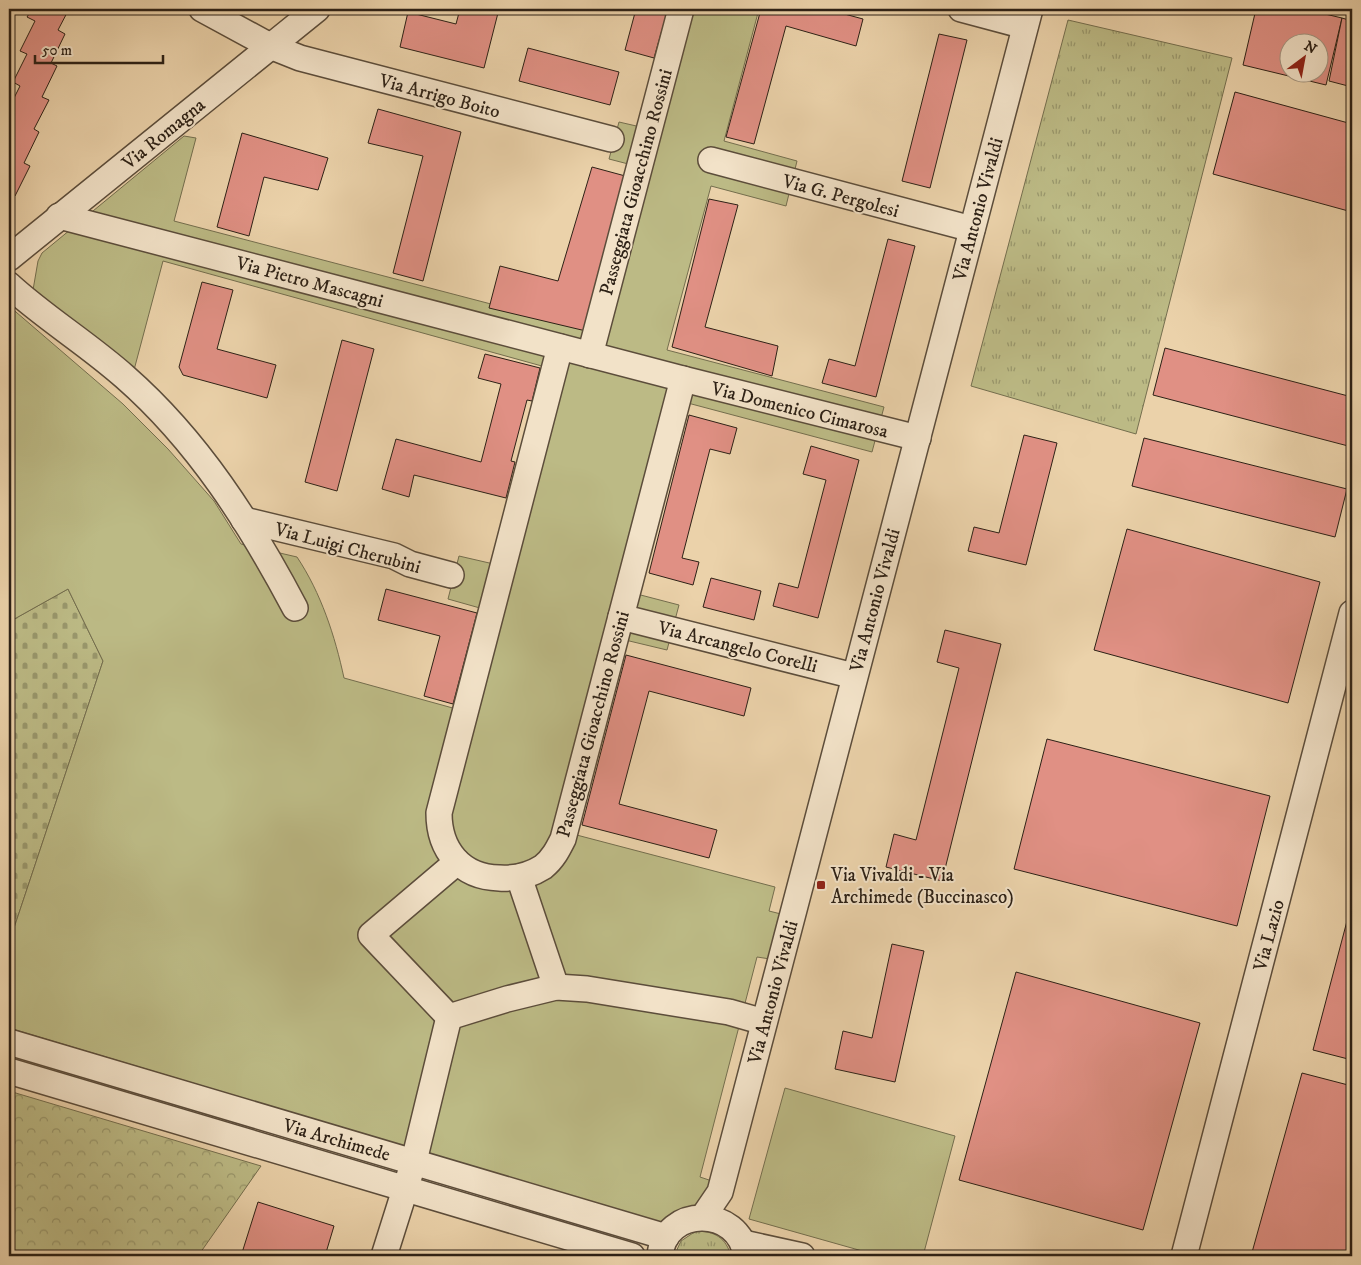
<svg xmlns="http://www.w3.org/2000/svg" width="1361" height="1265" viewBox="0 0 1361 1265" font-family="'IM FELL DW Pica',serif">
<style>
.grass{fill:url(#grass-tufts);stroke:#746e4e}
.forest{fill:url(#forest-crowns);stroke:#746e4e}
.cemetery{fill:url(#cemetery-stones);stroke:#746e4e}
.park{fill:#bcba85;stroke:#746e4e}
.building{fill:#e09084;stroke:#2d2116;fill-rule:evenodd}
.lines{fill:none;stroke-linecap:round;stroke-linejoin:round}
.minor-casing{stroke:#5c4d3b;stroke-width:28}
.minor{stroke:#f2e2c8;stroke-width:25}
.poi-dot{fill:#8f2418;stroke:#f2e2c8;stroke-width:2}
.labels{text-anchor:middle;stroke-width:4;stroke-linejoin:round;paint-order:stroke}
.street-label{font-size:19px;fill:#2d2116;stroke:#f2e2c8}
.poi-label{font-size:19px;fill:#2d2116;stroke:#f2e2c8;text-anchor:start}
</style>
<defs>
<pattern id="grass-tufts" width="24" height="20" patternUnits="userSpaceOnUse" patternTransform="scale(1.25)"><rect width="24" height="20" fill="#bcba85"/><path d="M3 7l-1-3M5 7V3M7 7l1-3M15 17l-1-3M17 17v-4M19 17l1-3" fill="none" stroke="#99976c"/></pattern>
<pattern id="forest-crowns" width="20" height="18" patternUnits="userSpaceOnUse" patternTransform="scale(1.25)"><rect width="20" height="18" fill="#bcba85"/><path d="M2 6a3 3 0 1 1 6 0M12 15a3 3 0 1 1 6 0" fill="none" stroke="#99976c"/></pattern>
<pattern id="cemetery-stones" width="16" height="16" patternUnits="userSpaceOnUse" patternTransform="scale(1.25)"><rect width="16" height="16" fill="#bcba85"/><path d="M2 7V4a2 2 0 0 1 4 0v3zM10 15v-3a2 2 0 0 1 4 0v3z" fill="#99976c"/></pattern>
</defs>
<rect width="100%" height="100%" fill="#ebd2aa"/>
<filter id="stains"><feTurbulence type="fractalNoise" baseFrequency=".004" numOctaves="4"/><feColorMatrix values="0 0 0 0 .2 0 0 0 0 .09 0 0 0 0 .02 0 0 0 .5 -.17"/></filter>
<radialGradient id="worn" r=".72"><stop offset=".6" stop-color="#630" stop-opacity="0"/><stop offset="1" stop-color="#630" stop-opacity=".3"/></radialGradient>
<!-- grass -->
<g class="grass">
<polygon points="1068,20 1232,58 1136,434 971,386"/>
<path d="M696,1231C715,1231 726,1238 731,1256H674L681,1241Z"/>
</g>
<!-- forest -->
<polygon class="forest" points="9,1091 261,1166 198,1256 9,1256"/>
<!-- cemetery -->
<polygon class="cemetery" points="68,589 103,661 9,943 9,622"/>
<!-- park -->
<g class="park">
<path d="M676,9H759L724,141L797,161L786,206L711,186L667,350L884,407L872,452L684,402L633,593L679,605L667,650L621,639L569,833L775,887L769,911L781,914L770,959L757,957L700,1177L712,1181L698,1205L660,1223L9,1028V943L103,661L68,589L9,622V306L123,404L168,449L214,501L241,544L297,557C321,593 335,636 344,678L460,710L487,610L448,599L459,556L498,565L549,368L163,261L134,370L33,290L38,261L42,253L184,136L196,138L174,221L594,331L636,166L609,159L619,122L645,128Z"/>
<polygon points="785,1088 955,1136 923,1256 880,1256 749,1219"/>
</g>
<!-- building -->
<g class="building">
<polygon points="32,9 69,9 58,30 65,34 51,63 57,66 42,97 49,100 34,129 39,132 24,163 30,166 15,196 9,193 9,125 12,119 9,118 9,108 20,86 13,82 27,54 20,51 35,21 27,17"/>
<polygon points="460,9 499,9 484,68 400,47 408,12 456,24"/>
<polygon points="636,9 668,9 654,58 625,50"/>
<polygon points="761,9 826,9 863,19 856,46 786,26 754,144 726,137"/>
<path d="M1256,9H1304L1342,18L1326,85L1243,65ZM1288,42H1318V72H1288Z"/>
<polygon points="1342,18 1352,21 1352,87 1329,81"/>
<polygon points="939,34 967,40 930,188 902,181"/>
<polygon points="528,48 619,72 610,105 519,81"/>
<polygon points="1235,92 1352,124 1352,212 1213,174"/>
<polygon points="378,109 461,132 423,281 393,273 423,156 368,143"/>
<polygon points="242,133 328,158 318,190 264,177 249,236 217,227"/>
<polygon points="592,167 629,177 586,331 489,308 500,266 558,281"/>
<polygon points="709,199 738,205 705,327 778,346 772,376 672,347"/>
<polygon points="888,239 915,246 876,397 822,383 829,359 855,366"/>
<polygon points="202,282 233,290 217,349 276,365 267,398 183,375 179,367"/>
<polygon points="342,340 374,349 337,491 305,482"/>
<polygon points="1165,348 1352,397 1352,447 1153,395"/>
<polygon points="485,354 540,368 532,401 527,400 511,461 515,462 506,498 414,475 409,497 382,489 396,439 481,462 501,384 478,378"/>
<polygon points="689,415 737,428 730,454 710,449 682,558 699,562 693,585 649,573"/>
<polygon points="1024,435 1057,443 1026,565 968,551 974,527 999,533"/>
<polygon points="1144,438 1347,489 1335,537 1132,486"/>
<polygon points="811,446 859,460 818,618 773,606 779,583 798,588 826,480 803,474"/>
<polygon points="1127,529 1320,582 1288,703 1094,650"/>
<polygon points="711,578 761,591 754,620 703,607"/>
<polygon points="386,589 477,613 453,704 424,696 440,636 378,620"/>
<polygon points="945,630 1001,644 942,881 886,867 894,834 916,840 959,668 937,662"/>
<polygon points="626,655 751,688 744,716 649,691 619,804 717,830 709,858 582,825"/>
<polygon points="1047,739 1270,796 1237,926 1014,869"/>
<polygon points="1352,902 1352,1060 1313,1050"/>
<polygon points="892,944 924,951 895,1082 835,1069 843,1031 872,1038"/>
<polygon points="1016,972 1200,1023 1143,1230 959,1180"/>
<polygon points="1302,1073 1352,1086 1352,1256 1251,1256"/>
<polygon points="258,1202 334,1226 325,1256 241,1256"/>
</g>
<g class="lines">
<defs>
<g id="minor">
<polyline points="202,9 270,46 300,58 611,139"/>
<polyline points="961,9 1025,26"/>
<polyline points="711,160 972,229"/>
<polyline points="59,216 683,379 918,438"/>
<polyline points="9,258 317,9"/>
<path d="M9,285C45,318 88,344 125,377C198,441 250,523 295,608"/>
<path d="M560,347L439,813C439,850 461,877 499,878C515,879 529,876 543,867C553,859 558,849 563,839L683,379"/>
<polyline points="590,355 681,9"/>
<polyline points="244,520 394,556 410,564 451,575"/>
<polyline points="621,617 854,676"/>
<polyline points="519,877 556,987"/>
<polyline points="449,1017 507,999 556,987 587,989 729,1012 764,1022"/>
<polyline points="449,1017 371,935 457,862"/>
<polyline points="9,1042 666,1237"/>
<polyline points="9,1071 632,1256"/>
<polyline points="703,1217 720,1192 1030,9"/>
<polyline points="743,1243 802,1256"/>
<polyline points="384,1256 414,1161 449,1017"/>
<path d="M660,1256C664,1205 740,1206 746,1256"/>
<polyline points="1184,1256 1352,613"/>
</g>
</defs>
<!-- minor casing -->
<use href="#minor" class="minor-casing"/>
<!-- minor -->
<use href="#minor" class="minor"/>
</g>
<!-- markers -->
<rect class="poi-dot" x="816" y="880" width="10" height="10" rx="2.5"/>
<g class="labels">
<!-- street labels -->
<g class="street-label">
<text transform="translate(440 95) rotate(15)" y="7">Via Arrigo Boito</text>
<text transform="translate(163 133) rotate(-39)" y="7">Via Romagna</text>
<text transform="translate(635 182) rotate(-75)" y="7">Passeggiata Gioacchino Rossini</text>
<text transform="translate(841 195) rotate(15)" y="7">Via G. Pergolesi</text>
<text transform="translate(977 209) rotate(-75)" y="7">Via Antonio Vivaldi</text>
<text transform="translate(310 281) rotate(15)" y="7">Via Pietro Mascagni</text>
<text transform="translate(800 409) rotate(14)" y="7">Via Domenico Cimarosa</text>
<text transform="translate(348 547) rotate(15)" y="7">Via Luigi Cherubini</text>
<text transform="translate(874 600) rotate(-75)" y="7">Via Antonio Vivaldi</text>
<text transform="translate(738 646) rotate(14)" y="7">Via Arcangelo Corelli</text>
<text transform="translate(592 724) rotate(-75)" y="7">Passeggiata Gioacchino Rossini</text>
<text transform="translate(1268 935) rotate(-75)" y="7">Via Lazio</text>
<text transform="translate(772 992) rotate(-75)" y="7">Via Antonio Vivaldi</text>
<text transform="translate(337 1139) rotate(16)" y="7">Via Archimede</text>
</g>
<!-- poi labels -->
<g class="poi-label">
<text x="831" y="881">Via Vivaldi - Via<tspan x="831" dy="22">Archimede (Buccinasco)</tspan></text>
</g>
</g>
<!-- margin -->
<rect width="1361" height="1265" fill="none" stroke="#ebd2aa" stroke-width="30"/>
<rect x="10" y="10" width="1341" height="1245" fill="none" stroke="#2d2116" stroke-width="2.5"/>
<rect x="15" y="15" width="1331" height="1235" fill="none" stroke="#2d2116"/>
<!-- north arrow -->
<g transform="translate(1304 58) rotate(32)"><circle r="24" fill="#f2e2c8" stroke="#a39581"/>
<path d="M0-4L9 19L0 12L-9 19Z" fill="#8f2418"/>
<text y="-8" font-size="14" font-weight="bold" text-anchor="middle" fill="#2d2116">N</text>
</g>
<!-- scale -->
<path d="M35 55v8h128v-8" fill="none" stroke="#2d2116" stroke-width="2.5"/>
<text x="42" y="55" font-size="15" fill="#2d2116" stroke="#f2e2c8" stroke-width="4" paint-order="stroke">50 m</text>
<rect width="100%" height="100%" filter="url(#stains)"/>
<rect width="100%" height="100%" fill="url(#worn)"/>
</svg>
